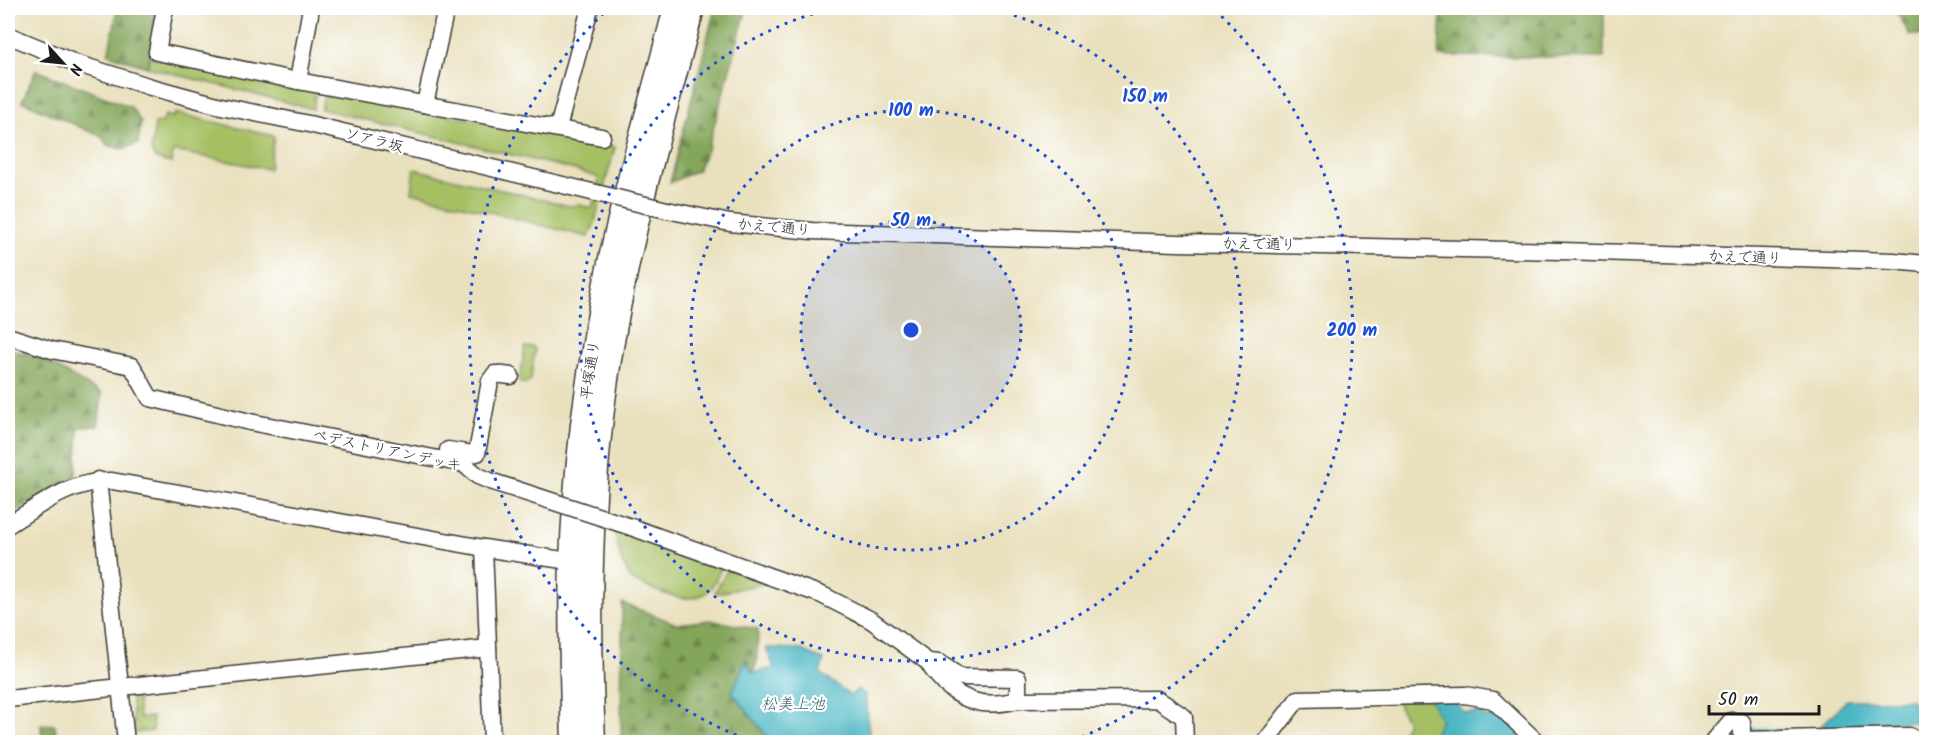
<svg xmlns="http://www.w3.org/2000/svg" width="1934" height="750" viewBox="0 0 1934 750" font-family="Kalam,'Klee One',sans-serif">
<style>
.grass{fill:#a6bf64;stroke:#616e40;stroke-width:1.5}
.forest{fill:url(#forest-firs);stroke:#50613b;stroke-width:1.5}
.park{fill:url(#park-dots);stroke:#616e40;stroke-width:1.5}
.water{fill:#48b6c3;stroke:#326970;stroke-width:1.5}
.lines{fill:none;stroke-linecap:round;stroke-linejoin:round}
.stream{stroke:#48b6c3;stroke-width:4.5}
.minor-casing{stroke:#3b3934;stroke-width:19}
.major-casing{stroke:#3b3934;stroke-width:25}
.minor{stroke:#fff;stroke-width:16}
.major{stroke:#fff;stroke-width:22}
.minor-bridge-casing{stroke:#3b3934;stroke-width:19;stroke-linecap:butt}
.minor-bridge{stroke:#fff;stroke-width:16}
.ring{fill:none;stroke:#1d4ed8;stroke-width:3;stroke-dasharray:3 6}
.labels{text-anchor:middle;stroke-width:4.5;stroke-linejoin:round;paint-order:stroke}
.street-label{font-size:15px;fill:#1c1c1c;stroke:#fff}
.water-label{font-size:16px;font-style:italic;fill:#306167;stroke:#fff}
.centre{fill:#1d4ed8;stroke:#fff;stroke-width:3}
.ring-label{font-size:18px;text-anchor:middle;font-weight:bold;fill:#1d4ed8;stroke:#fff;stroke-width:4.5;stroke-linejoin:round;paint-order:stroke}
</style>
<defs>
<pattern id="forest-firs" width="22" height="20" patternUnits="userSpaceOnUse" patternTransform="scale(1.5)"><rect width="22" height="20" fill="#84a65a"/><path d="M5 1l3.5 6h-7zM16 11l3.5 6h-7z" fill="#6b864a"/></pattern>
<pattern id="park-dots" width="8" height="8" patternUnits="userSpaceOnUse" patternTransform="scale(1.5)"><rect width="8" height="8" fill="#a6bf64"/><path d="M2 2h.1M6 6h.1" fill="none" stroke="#8ea456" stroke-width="1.8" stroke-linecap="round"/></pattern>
</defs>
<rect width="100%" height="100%" fill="#fff"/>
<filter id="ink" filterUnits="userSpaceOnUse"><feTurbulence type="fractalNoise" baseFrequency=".0167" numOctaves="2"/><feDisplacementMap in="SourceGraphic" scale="12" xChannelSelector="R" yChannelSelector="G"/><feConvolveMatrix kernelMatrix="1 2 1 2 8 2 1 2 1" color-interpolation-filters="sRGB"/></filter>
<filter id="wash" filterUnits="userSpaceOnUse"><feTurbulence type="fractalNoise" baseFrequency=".008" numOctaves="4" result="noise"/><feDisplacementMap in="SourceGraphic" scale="24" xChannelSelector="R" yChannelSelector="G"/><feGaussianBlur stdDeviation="1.35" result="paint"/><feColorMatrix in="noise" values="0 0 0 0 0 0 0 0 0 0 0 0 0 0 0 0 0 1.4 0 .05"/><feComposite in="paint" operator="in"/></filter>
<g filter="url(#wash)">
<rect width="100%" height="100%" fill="#e9e0bd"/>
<!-- grass -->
<g class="grass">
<polygon points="150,57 316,90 313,109 147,67"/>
<polygon points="325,92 615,147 594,225 588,237 411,192 414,169 569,206 579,205 592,208 599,178 575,170 321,109"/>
<polygon points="175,113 274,136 269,169 174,151 171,163 156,159 151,151 155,123 163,122 165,115 174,117"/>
<polygon points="525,347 533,347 535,349 531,379 525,384 519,382"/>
<path d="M614,529L717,565L721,568C718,575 715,583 710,589C690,611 652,588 631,580L621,560Z"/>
<polygon points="728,569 766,583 719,593 715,592"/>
<polygon points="1429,699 1441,720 1430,742 1397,742 1407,722 1396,700"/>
</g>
<!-- forest -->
<g class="forest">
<polygon points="118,8 159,8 147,67 108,54"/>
<polygon points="715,8 746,8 746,11 708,147 698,170 670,183"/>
<polygon points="1441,8 1604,8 1604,58 1439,56"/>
<polygon points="1894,8 1926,8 1926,35 1910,35"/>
<polygon points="36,70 131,107 141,122 138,144 121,149 107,145 102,137 22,101"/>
<polygon points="8,348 42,359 102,394 98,426 79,427 76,475 8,516"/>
<polygon points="622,603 677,624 710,620 758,629 757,661 753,673 746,661 732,692 771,742 621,742"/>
<polygon points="41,724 55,725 57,742 42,742"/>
</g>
<!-- park -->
<polygon class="park" points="131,695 137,695 139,718 152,717 153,731 134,733"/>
<!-- water -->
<g class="water">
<polygon points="766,648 799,649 824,660 820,673 851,696 858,689 865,695 870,742 771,742 732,692 746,660 753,673 774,668"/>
<polygon points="1450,697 1465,713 1483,713 1484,718 1503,717 1530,742 1430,742 1441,720 1429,699"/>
<polygon points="1847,700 1911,700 1926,722 1926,740 1913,722 1880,722 1876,730 1821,733 1820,727"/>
</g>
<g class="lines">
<!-- stream -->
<polyline class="stream" points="1747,729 1780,731"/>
</g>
</g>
<g filter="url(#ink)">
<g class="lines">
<defs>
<g id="minor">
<polyline points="165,8 157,52 298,81 602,137"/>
<polyline points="8,35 75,63 151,87 221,106 309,124 596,193"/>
<polyline points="298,81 311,8"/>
<polyline points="425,104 446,8"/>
<polyline points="558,128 590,8"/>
<polyline points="667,210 730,223 812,231 1178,243 1561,251 1893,261 1926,264"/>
<polyline points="8,336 52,350 132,366 150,398 250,422 464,464 478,476 490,481"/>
<polyline points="448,450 472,454 477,453 490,381 495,374 511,376"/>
<polyline points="98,480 126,742"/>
<path d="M8,525C40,505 72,480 112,481L484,548L582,563"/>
<polyline points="631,527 822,595 871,620 928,662 939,663 960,677 1018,678 1018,700 1157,699 1184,717 1185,742"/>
<polyline points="484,548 492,742"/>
<path d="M928,662C933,672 939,677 946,685C969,705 989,707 1018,700"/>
<polyline points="8,699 488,648"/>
<polyline points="1265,742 1298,699 1465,695 1493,700 1537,742"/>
<polyline points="1713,742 1731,721 1742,722 1742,740"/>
<polyline points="1739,742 1742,740 1909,736 1921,742"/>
</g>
<g id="major">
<path d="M573,742C571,682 569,621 571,561C574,482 583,403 597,325C615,218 648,113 675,8"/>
<path d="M594,742C588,605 590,466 615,330C634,221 665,114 693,8"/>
</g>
</defs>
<!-- minor casing -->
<use href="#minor" class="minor-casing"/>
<!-- major casing -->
<use href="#major" class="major-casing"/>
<!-- minor -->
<use href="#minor" class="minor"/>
<!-- major -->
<use href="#major" class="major"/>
<defs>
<g id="minor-bridge">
<polyline points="596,193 667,210"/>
<polyline points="490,481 631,527"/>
</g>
</defs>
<!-- minor-bridge casing -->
<use href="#minor-bridge" class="minor-bridge-casing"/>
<!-- minor-bridge -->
<use href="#minor-bridge" class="minor-bridge"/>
</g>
</g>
<!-- distance rings -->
<circle cx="911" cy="330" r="110" fill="#1d4ed8" fill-opacity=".12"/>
<g class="ring">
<circle cx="911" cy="330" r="110"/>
<circle cx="911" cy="330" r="220"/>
<path d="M988 8A331 331 0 1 1 834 8"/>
<path d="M753 742A441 441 0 0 1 607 10M1215 10A441 441 0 0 1 1069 742"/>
</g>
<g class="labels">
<!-- street labels -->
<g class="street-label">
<text transform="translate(374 140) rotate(14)" y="5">ソアラ坂</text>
<text transform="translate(774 227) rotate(5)" y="5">かえで通り</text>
<text transform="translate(1259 244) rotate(1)" y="5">かえで通り</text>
<text transform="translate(1745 257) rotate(2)" y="5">かえで通り</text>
<text transform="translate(590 370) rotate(-82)" y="5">平塚通り</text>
<text transform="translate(387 450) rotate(12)" y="5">ペデストリアンデッキ</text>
</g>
<!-- water labels -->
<g class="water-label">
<text x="793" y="709">松美上池</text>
</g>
</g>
<circle cx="911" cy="330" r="9" class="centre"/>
<g class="ring-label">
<text x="1145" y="102">150 m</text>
<text x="911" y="116">100 m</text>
<text x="911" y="226">50 m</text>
<text x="1352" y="336">200 m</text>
</g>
<!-- margin -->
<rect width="1934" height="750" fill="none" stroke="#fff" stroke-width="30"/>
<!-- north arrow -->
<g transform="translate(63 63) rotate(117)" stroke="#ffffff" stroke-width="4.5" paint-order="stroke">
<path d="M0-4.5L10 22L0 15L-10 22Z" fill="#1c1c1c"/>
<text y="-9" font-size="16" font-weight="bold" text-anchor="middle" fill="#1c1c1c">N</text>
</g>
<!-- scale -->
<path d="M1709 705v9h110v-9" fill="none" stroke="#1c1c1c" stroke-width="3"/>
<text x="1718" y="705" font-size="18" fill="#1c1c1c" stroke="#ffffff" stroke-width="4.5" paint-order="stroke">50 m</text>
</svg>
